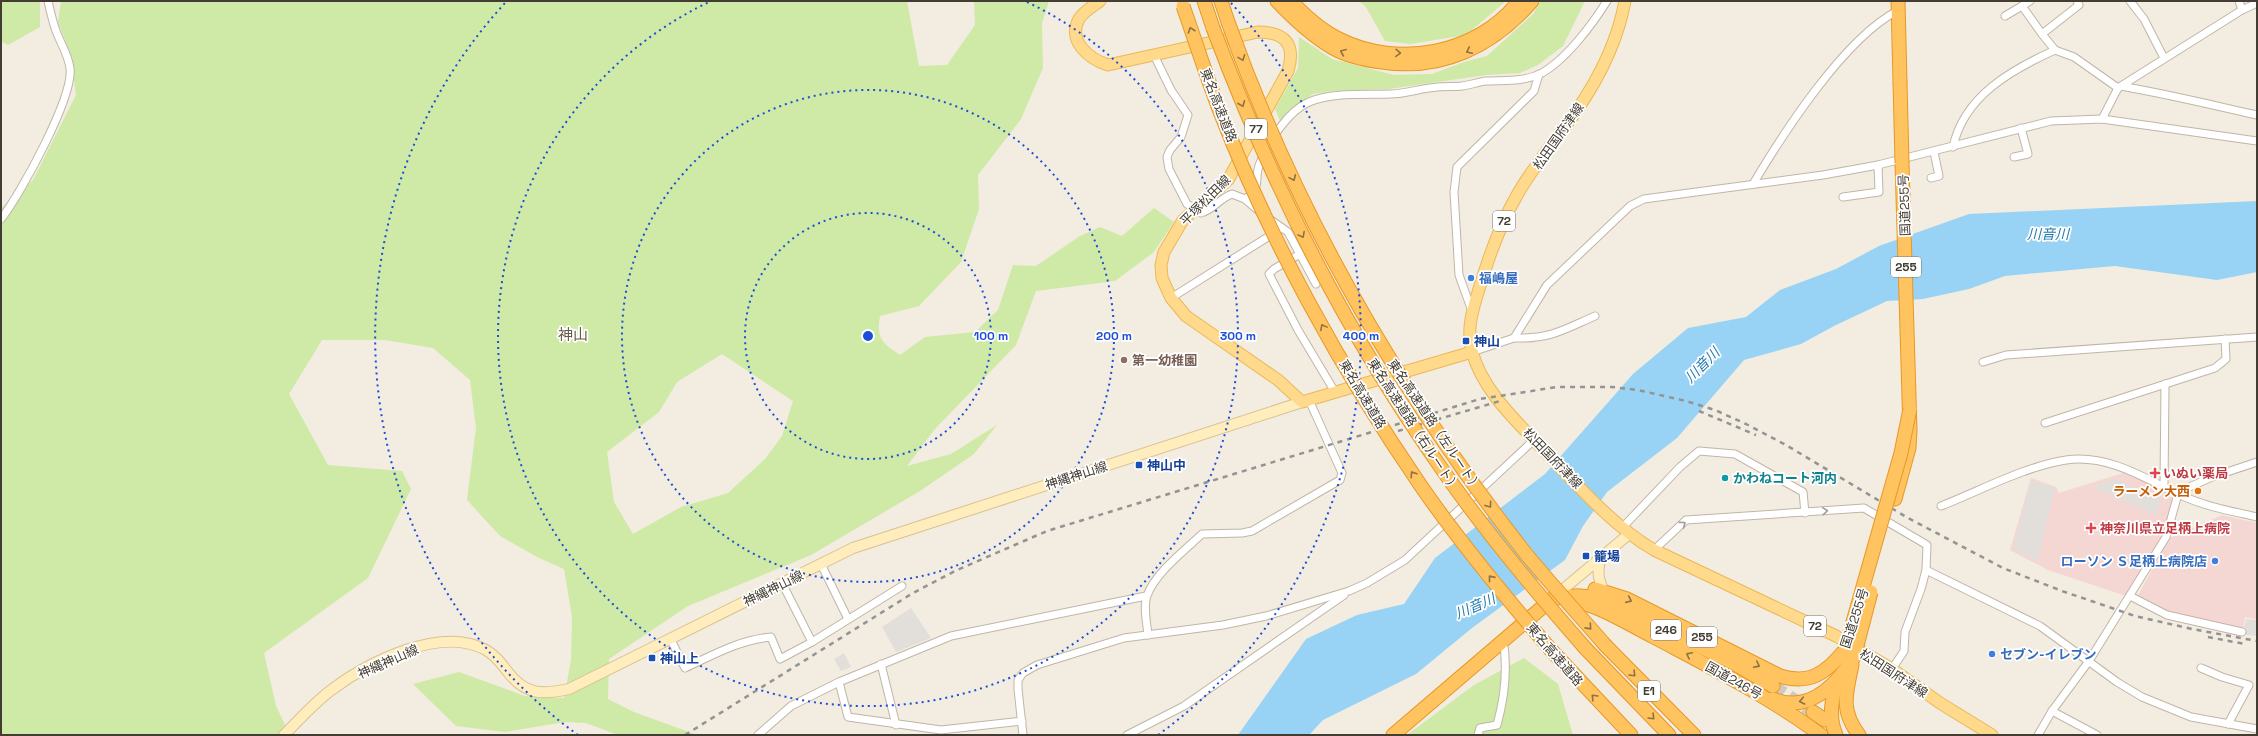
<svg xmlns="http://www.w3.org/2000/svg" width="2258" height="736" viewBox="0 0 2258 736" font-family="'Space Grotesk','Noto Sans JP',sans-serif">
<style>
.medical{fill:#f4d6d3}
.green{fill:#ceeaa6;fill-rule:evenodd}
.parking{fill:#e2dfdb}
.water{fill:#98d3f5}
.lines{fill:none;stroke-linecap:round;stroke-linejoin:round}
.highway-tunnel{stroke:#cfc9be;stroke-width:13;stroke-dasharray:13 6;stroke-linecap:butt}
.street-casing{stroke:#c0b6a6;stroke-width:9}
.secondary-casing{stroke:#d8c28f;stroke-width:12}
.primary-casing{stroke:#ebb856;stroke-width:13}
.highway-casing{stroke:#e79826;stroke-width:15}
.street{stroke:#fff;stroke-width:7}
.secondary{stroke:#ffedbe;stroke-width:10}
.primary{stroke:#ffda8d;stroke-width:11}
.highway{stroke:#ffc35f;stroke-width:13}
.rail{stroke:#939393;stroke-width:2.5;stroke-dasharray:5 5;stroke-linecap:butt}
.highway-bridge-casing{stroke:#e79826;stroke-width:15;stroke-linecap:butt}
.highway-bridge{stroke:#ffc35f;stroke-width:13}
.oneway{stroke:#8e7244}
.oneway2{stroke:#a19e98}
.ring{fill:none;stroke:#1d4ed8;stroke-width:2;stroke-dasharray:2 4}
.shop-dot{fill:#3f7fe0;stroke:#fff;stroke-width:1.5}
.transit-dot{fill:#1a4fb4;stroke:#fff;stroke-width:1.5}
.education-dot{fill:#8d6e63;stroke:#fff;stroke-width:1.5}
.health-dot{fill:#e0444e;stroke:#fff;stroke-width:1.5}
.culture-dot{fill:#0f9aa8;stroke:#fff;stroke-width:1.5}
.food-dot{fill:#e8710a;stroke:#fff;stroke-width:1.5}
.labels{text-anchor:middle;stroke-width:3.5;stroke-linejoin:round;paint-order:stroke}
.shield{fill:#fff;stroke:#7b7670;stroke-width:1}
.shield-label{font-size:12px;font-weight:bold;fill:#433c32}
.street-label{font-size:13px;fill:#433c32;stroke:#fff}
.shop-label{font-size:13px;font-weight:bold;fill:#366cbe;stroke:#fff;text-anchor:start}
.transit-label{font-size:13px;font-weight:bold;fill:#164399;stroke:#fff;text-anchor:start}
.education-label{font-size:13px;font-weight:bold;fill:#785e54;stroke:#fff;text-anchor:start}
.health-label{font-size:13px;font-weight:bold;fill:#be3a42;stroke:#fff;text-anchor:start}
.culture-label{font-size:13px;font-weight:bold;fill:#0d838f;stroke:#fff;text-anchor:start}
.food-label{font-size:13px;font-weight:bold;fill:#c56008;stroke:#fff;text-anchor:end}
.water-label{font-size:14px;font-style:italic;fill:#247aad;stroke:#fff}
.quarter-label{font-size:15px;fill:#675948;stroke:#fff}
.centre{fill:#1d4ed8;stroke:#fff;stroke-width:2}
.ring-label{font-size:12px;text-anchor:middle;font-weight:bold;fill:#1d4ed8;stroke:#fff;stroke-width:3.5;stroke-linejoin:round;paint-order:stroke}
</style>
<rect width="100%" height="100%" fill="#f2ece1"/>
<!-- medical -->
<g class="medical">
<polygon points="2123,473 2166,491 2173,500 2161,537 2126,596 2048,570 2010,550 2031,478 2056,487 2059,493"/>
<polygon points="2222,515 2257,523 2257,619 2245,617 2243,630 2163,611 2137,597 2170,538"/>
</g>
<!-- green -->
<g class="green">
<polygon points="1,1 40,1 40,27 8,45 1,41"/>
<path d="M61,1H907L919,66L947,65L975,25L974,1H1049L1042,23L1043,68L1021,119L978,175L979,209L961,262L919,306L880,316C876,339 882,343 900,355L925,337L975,332L998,310L1013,265L1036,266L1080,236L1100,227L1122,236L1154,208L1174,222L1154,252L1115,281L1036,291L1016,345L934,430L907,466L951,454L997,425L974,454L920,491L811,555L688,606L609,659L608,699L634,712L697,735H618L586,723L565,722L505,732L456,726L413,684L459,672L525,696L564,698L571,660L572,617L564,569L537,557L500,536L467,500L476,428L470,380L433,348L385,340H322L289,394L328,465L402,471L411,489L368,578L264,653L276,706L290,735H1V208L33,180L76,95L70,52L58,22ZM722,354L793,401L782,436L765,459L728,493L681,507L633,534L614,502L607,452L659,412L677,382Z"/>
<polygon points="1506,1 1466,35 1410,44 1385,41 1366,7 1360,2"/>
<polygon points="1541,1 1585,1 1563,46 1538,65 1520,73 1486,75 1389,89 1332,91 1313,94 1288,111 1280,121 1275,109 1298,68 1299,37 1332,59 1394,75 1432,74 1464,62 1487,56 1533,14"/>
<polygon points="1524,658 1558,684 1573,735 1407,735 1474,685"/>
</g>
<!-- parking -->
<g class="parking">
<polygon points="2116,479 2162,500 2155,515 2092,487"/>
<polygon points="2031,480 2055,488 2037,561 2013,548"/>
<polygon points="911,608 931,638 896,652 882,627"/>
<polygon points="2246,619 2257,620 2257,636 2243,634"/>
<polygon points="844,653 851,667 841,671 834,659"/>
</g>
<!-- water -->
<polygon class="water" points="2257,201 2257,272 2217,280 2115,266 2005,276 1969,289 1923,299 1887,301 1834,326 1801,344 1744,360 1677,438 1607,492 1583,526 1565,560 1472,628 1416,674 1323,720 1309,735 1238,735 1306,639 1357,615 1404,604 1435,558 1545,474 1633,374 1688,328 1746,317 1780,290 1836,269 1879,246 1969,214"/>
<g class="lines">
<!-- highway-tunnel -->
<polyline class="highway-tunnel" points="1773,686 1813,712"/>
<defs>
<g id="street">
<polyline points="2030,1 2022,6 2042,34"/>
<polyline points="2130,1 2144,19 2164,58"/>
<polyline points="2239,1 2242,10"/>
<polyline points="2005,16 2022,6"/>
<polyline points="2055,50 2042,34 2079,5 2077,1"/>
<path d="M1154,55L1171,90L1188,115L1181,137L1170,150L1167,157L1169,169L1187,204L1201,213C1213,210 1220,198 1232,194L1245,199C1263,188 1253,179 1260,163C1268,142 1288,111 1309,102C1333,92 1364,95 1390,94C1406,94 1421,88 1438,87C1446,86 1454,87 1462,86C1470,85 1478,82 1486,81C1504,80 1523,82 1540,74C1565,61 1592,25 1607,1"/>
<polyline points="2121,86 2242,10 2257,3"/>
<polyline points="2102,119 2118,88"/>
<path d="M1953,147C1964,96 2011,70 2055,50L2074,57L2118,88L2121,86C2167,94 2212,105 2257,115"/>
<polyline points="2014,157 2028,154 2021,128"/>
<polyline points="1931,178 1939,176 1934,152"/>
<path d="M1753,184C1784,132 1844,39 1897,11"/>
<polyline points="1843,197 1879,192 1878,165"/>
<polyline points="1245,199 1260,212"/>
<polyline points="1268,218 1288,232 1316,284"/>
<path d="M1,219C20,195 74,97 70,68C68,53 59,41 55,28C52,19 50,10 48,1"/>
<polyline points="1300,254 1274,269 1269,274 1298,330 1335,392"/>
<polyline points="1171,298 1282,228"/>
<polyline points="1472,311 1459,275 1454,192 1457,167 1534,91 1539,74"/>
<path d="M1514,338C1551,339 1563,330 1595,316"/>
<polyline points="1472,352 1514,338 1547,285 1630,206 1644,199 1823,175 1878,165 2051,121 2102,119 2257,141"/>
<polyline points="1983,362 2006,355 2257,337"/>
<polyline points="2045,423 2215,368 2226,359 2225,339"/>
<polyline points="2164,486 2165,384"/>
<path d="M1941,506C1982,490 2023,467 2066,460C2107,454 2143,477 2178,494C2203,506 2231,511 2257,517"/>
<polyline points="1622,528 1680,467 1699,451 1735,454 1803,492 1805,513"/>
<polyline points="1654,550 1686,520 1864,508 1927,545 1926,570 1921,589 1905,632 1904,651 1892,669"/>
<polyline points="821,564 848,619"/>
<polyline points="1926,570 2040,626 2117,682 2142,697 2191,717 2257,729"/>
<polyline points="782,583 812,642"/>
<polyline points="2130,596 2167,615 2242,632"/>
<path d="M1148,635C1147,624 1143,606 1147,596C1154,574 1185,550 1202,534L1242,533L1252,531L1340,480L1342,473L1309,400"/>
<path d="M670,638L685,668C713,655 739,640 771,637L780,659L812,642L902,586"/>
<polyline points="881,664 896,725"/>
<polyline points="2201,668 2222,677 2249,685 2228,724"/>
<polyline points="839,682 848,717 941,730 1022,721"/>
<polyline points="2052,711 2097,735"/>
<polyline points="758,735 791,706 839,682 951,636 1146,596"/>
<polyline points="1023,735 1018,689 1018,680 1023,673 1037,665 1124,638 1223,625 1266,616 1349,591 1367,583 1405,560 1534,440"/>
<polyline points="1127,735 1184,706 1344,595"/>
<path d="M1478,735L1480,728L1497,725C1505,696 1508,668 1503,639"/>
<polyline points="2038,735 2052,711 2089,661 2166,537 2178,494 2185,489 2212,477 2257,462"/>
</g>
<g id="secondary">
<path d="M1601,557C1596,572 1599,581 1605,595"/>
<polyline points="1554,597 1629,534"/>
<path d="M284,735C299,720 313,704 330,691C368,662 441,625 486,650C495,655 501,663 507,671C525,695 542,695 569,689L853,548L1302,402"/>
</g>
<g id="primary">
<path d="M1100,1C1093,6 1083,12 1079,19C1067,41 1089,59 1108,65L1258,32C1285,32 1296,44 1288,71L1228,180L1183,220L1164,252L1161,265L1162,278L1171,298L1186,316L1278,380L1302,402L1472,352"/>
<path d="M1625,1C1618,39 1599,78 1577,110C1557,139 1533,166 1516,197C1500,225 1489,256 1480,286C1473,308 1466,329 1472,351C1481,387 1512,417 1537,443C1572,479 1611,525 1654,550L1836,636L1892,669L1940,703L1992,735"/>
</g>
<g id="highway">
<polyline points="1204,1 1213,28"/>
<polyline points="1221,1 1228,22"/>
<path d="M1277,1C1294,19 1311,35 1333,48C1347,56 1365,60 1382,62C1442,71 1493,46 1532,1"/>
<path d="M1291,1C1305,16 1320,30 1339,39C1398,69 1478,54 1519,1"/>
<polyline points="1898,1 1900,82"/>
<polyline points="1895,499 1909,448 1910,430 1902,163"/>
<path d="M1595,589L1627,599L1780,676C1810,685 1826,673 1845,650"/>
<path d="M1568,600C1598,604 1626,623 1652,636C1710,667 1768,696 1821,735"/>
<polyline points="1606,646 1694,735"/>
<polyline points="1586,649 1669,735"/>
<polyline points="1552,651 1631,735"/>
<path d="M1852,665C1846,694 1840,710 1859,735"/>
<path d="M1773,699C1809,714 1837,684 1854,657"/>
<polyline points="1813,712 1825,720"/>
<path d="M1393,735L1552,599C1573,595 1587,594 1607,601L1735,664L1773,686"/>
<path d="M1836,735C1828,717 1832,699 1837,680"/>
</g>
</defs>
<!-- street casing -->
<use href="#street" class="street-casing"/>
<!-- secondary casing -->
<use href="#secondary" class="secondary-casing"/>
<!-- primary casing -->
<use href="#primary" class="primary-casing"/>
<!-- highway casing -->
<use href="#highway" class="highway-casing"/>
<!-- street -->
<use href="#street" class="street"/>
<!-- secondary -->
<use href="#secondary" class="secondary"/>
<!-- primary -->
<use href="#primary" class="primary"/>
<!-- highway -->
<use href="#highway" class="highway"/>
<!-- rail -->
<g class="rail">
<polyline points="1699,411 1756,435"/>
<polyline points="1398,431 1500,401"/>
<polyline points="2208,637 2245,644"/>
<polyline points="685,735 913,593 955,571 1047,531 1480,399 1557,387 1612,387 1638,390 1686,401 1715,410 1746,424 1786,445 1908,518 2003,568 2062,591 2135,616 2192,629 2257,641"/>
</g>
<defs>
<g id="highway-bridge">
<path d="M1183,6C1195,40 1206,75 1219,109C1269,239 1342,371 1421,486C1461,544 1506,598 1552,651"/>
<path d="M1228,22C1296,214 1400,393 1526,554C1552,585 1579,615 1606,646"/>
<path d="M1213,28C1273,188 1346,333 1444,472C1487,534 1536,592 1586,649"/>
<polyline points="1900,82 1902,163"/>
<polyline points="1845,650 1901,453 1910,409"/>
<polyline points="1854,657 1871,592"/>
</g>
</defs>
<!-- highway-bridge casing -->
<use href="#highway-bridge" class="highway-bridge-casing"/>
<!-- highway-bridge -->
<use href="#highway-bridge" class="highway-bridge"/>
</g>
<!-- one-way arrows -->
<defs><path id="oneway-chevron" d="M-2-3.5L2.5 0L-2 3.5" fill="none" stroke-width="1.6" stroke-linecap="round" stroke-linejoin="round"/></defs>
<g class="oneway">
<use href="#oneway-chevron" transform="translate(1191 30) rotate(-109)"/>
<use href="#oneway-chevron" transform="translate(1469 51) rotate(155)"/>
<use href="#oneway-chevron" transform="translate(1343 52) rotate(-157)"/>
<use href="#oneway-chevron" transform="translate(1398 53) rotate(2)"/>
<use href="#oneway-chevron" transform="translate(1242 58) rotate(69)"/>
<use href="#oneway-chevron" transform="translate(1242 104) rotate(68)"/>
<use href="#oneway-chevron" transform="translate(1293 178) rotate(66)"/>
<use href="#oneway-chevron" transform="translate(1302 235) rotate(62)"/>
<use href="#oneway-chevron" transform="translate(1323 327) rotate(-118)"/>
<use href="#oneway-chevron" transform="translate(1413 474) rotate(-123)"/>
<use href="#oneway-chevron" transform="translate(1489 505) rotate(54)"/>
<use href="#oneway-chevron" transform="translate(1491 578) rotate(-129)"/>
<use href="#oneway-chevron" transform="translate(1629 600) rotate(24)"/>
<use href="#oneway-chevron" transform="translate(1589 627) rotate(48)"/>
<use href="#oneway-chevron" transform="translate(1689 655) rotate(-153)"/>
<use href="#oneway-chevron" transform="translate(1757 665) rotate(27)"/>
<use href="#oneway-chevron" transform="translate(1633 674) rotate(46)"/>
<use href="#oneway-chevron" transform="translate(1594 697) rotate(-134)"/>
<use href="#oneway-chevron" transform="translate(1802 701) rotate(169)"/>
<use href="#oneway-chevron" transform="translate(1652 717) rotate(45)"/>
</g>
<g class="oneway2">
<use href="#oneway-chevron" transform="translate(1825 511) rotate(-5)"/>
<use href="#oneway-chevron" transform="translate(1683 524) rotate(-37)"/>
</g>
<!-- distance rings -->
<g class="ring">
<circle cx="868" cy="336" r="123"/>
<circle cx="868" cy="336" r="246"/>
<path d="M1027 2A370 370 0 1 1 709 2"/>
<path d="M578 735A493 493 0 0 1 505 3M1231 3A493 493 0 0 1 1158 735"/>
</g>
<!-- markers -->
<g class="shop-dot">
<circle cx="1471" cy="278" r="4"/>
<circle cx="2215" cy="561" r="4"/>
<circle cx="1992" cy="654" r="4"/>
</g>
<g class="transit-dot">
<rect x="1462" y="337" width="8" height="8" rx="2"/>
<rect x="1135" y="461" width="8" height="8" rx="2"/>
<rect x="1582" y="552" width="8" height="8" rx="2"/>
<rect x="648" y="654" width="8" height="8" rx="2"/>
</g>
<circle class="education-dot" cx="1124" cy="360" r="4"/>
<g class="health-dot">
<path d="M2153 467h4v4h4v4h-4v4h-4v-4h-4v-4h4z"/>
<path d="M2089 522h4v4h4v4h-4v4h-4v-4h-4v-4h4z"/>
</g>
<circle class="culture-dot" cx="1725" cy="478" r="4"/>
<circle class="food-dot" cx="2198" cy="491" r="4"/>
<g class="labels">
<!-- shield labels -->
<g class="shield">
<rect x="1245" y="119" width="22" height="20" rx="3"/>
<rect x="1493" y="211" width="22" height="20" rx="3"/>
<rect x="1891" y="257" width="30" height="20" rx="3"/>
<rect x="1804" y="616" width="22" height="20" rx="3"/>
<rect x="1651" y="620" width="30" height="20" rx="3"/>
<rect x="1687" y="627" width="30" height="20" rx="3"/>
<rect x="1638" y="681" width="22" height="20" rx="3"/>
</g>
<g class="shield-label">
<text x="1256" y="133">77</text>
<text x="1504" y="225">72</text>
<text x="1906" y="271">255</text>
<text x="1815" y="630">72</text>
<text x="1666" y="634">246</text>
<text x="1702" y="641">255</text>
<text x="1649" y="695">E1</text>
</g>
<!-- street labels -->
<g class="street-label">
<text transform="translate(1219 105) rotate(69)" y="5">東名高速道路</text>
<text transform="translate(1558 136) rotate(-55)" y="5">松田国府津線</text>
<text transform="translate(1205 200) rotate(-45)" y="5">平塚松田線</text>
<text transform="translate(1904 205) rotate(-92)" y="5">国道255号</text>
<text transform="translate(1363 394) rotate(59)" y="5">東名高速道路</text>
<text transform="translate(1414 425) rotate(57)" y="5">東名高速道路（右ルート）</text>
<text transform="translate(1435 425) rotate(56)" y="5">東名高速道路（左ルート）</text>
<text transform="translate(1553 458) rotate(46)" y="5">松田国府津線</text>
<text transform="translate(1076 475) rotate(-18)" y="5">神縄神山線</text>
<text transform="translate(773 588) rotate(-26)" y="5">神縄神山線</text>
<text transform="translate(1854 618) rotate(-72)" y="5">国道255号</text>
<text transform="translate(1555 654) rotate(49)" y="5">東名高速道路</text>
<text transform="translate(388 661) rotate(-24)" y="5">神縄神山線</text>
<text transform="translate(1894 673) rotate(33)" y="5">松田国府津線</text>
<text transform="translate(1734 680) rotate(29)" y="5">国道246号</text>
</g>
<!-- shop labels -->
<g class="shop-label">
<text x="1479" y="283">福嶋屋</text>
<text x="2207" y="566" text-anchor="end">ローソン Ｓ足柄上病院店</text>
<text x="2000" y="659">セブン-イレブン</text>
</g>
<!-- transit labels -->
<g class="transit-label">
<text x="1474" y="346">神山</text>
<text x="1147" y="470">神山中</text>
<text x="1594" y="561">籠場</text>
<text x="660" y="663">神山上</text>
</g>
<!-- education labels -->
<g class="education-label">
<text x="1132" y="365">第一幼稚園</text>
</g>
<!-- health labels -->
<g class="health-label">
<text x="2163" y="478">いぬい薬局</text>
<text x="2100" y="533">神奈川県立足柄上病院</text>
</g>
<!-- culture labels -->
<g class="culture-label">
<text x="1733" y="483">かわねコート河内</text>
</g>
<!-- food labels -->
<g class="food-label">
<text x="2190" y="496">ラーメン大西</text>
</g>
<!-- water labels -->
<g class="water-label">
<text x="2048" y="239">川音川</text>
<text transform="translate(1702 365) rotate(-45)" y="5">川音川</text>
<text transform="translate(1475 606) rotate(-24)" y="5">川音川</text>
</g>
<!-- quarter labels -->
<g class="quarter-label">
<text x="573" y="340">神山</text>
</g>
</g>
<circle cx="868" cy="336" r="6" class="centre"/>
<g class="ring-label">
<text x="991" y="340">100 m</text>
<text x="1114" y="340">200 m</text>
<text x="1238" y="340">300 m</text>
<text x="1361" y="340">400 m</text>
</g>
<!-- border -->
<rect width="2258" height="736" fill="none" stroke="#433c32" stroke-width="4"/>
</svg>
